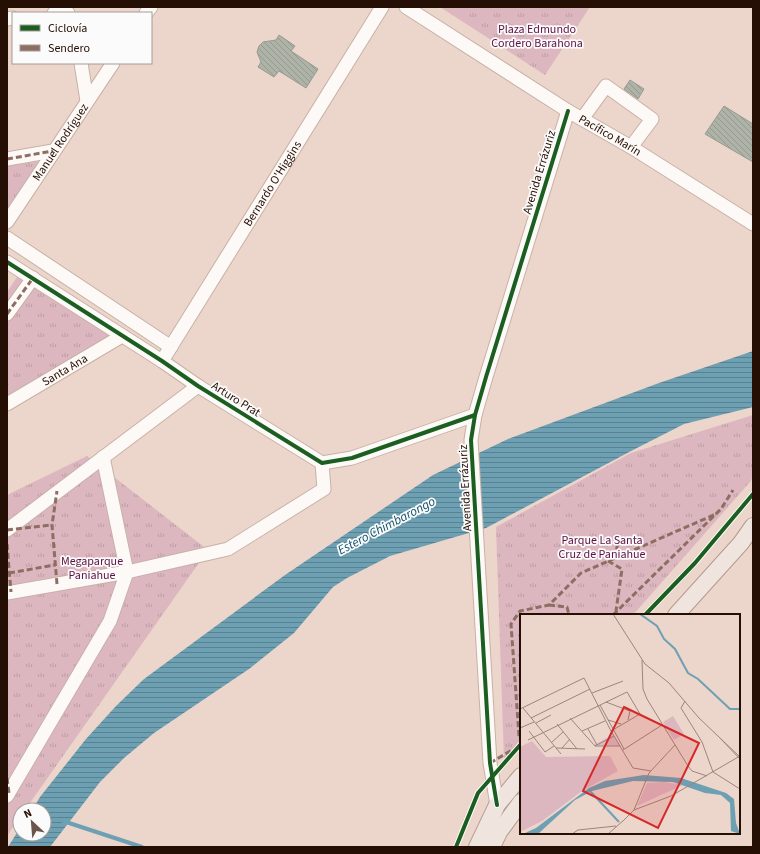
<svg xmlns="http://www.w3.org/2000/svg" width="760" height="854" viewBox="0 0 760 854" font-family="'Source Sans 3',sans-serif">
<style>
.park{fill:url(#park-tufts)}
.water{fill:url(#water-rules)}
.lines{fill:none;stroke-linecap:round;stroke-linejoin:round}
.stream{stroke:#6ea0b4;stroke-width:4}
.building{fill:url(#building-back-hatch);stroke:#979b91}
.minor-casing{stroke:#c8b1a6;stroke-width:15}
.major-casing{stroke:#b39a8e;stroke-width:18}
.minor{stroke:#fcf9f7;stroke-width:13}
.major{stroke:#efe4de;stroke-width:16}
.quiet{stroke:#8d6e63;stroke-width:3;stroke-dasharray:6 3;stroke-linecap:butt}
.cycleway-casing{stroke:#fbfbfb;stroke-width:6}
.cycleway{stroke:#1b5e20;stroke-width:4}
.labels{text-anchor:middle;stroke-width:3.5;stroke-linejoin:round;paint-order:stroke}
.park-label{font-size:12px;fill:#5f1042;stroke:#fbfbfb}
.street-label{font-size:12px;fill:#250e03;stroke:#fbfbfb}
.water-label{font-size:13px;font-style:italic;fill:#0d5168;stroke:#fbfbfb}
.inset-river{fill:none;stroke:#6ea0b4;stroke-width:2}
.inset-road{fill:none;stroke:#9c857a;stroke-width:1}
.view{fill:#d62828;fill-opacity:0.15;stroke:#d62828;stroke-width:2}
.inset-edge{fill:none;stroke:#250e03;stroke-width:2}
</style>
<defs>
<pattern id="park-tufts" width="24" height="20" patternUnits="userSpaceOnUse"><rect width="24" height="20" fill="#ddb7c0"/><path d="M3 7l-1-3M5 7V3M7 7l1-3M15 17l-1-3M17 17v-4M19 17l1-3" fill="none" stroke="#be9ca3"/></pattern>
<pattern id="water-rules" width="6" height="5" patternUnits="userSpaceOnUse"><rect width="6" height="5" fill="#6ea0b4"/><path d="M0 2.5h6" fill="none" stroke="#5a8190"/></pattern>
<pattern id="building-back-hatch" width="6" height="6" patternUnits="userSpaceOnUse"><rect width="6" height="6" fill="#aeb3a8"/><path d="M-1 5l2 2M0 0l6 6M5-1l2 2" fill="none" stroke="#96998f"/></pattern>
</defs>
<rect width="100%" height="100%" fill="#ecd5ca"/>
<!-- park -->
<g class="park">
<polygon points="440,7 590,7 545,75"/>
<polygon points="42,161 7,208 7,166"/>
<polygon points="17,277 122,336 7,404 7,292"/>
<polygon points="753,415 753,477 750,482 633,615 521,615 521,741 504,760 496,527 631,453"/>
<polygon points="87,456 208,550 25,810 20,810 20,817 7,836 7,495"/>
</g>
<!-- water -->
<polygon class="water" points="753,351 753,407 684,424 633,450 486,528 390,556 347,578 333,587 294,633 249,669 154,733 124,758 100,782 50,847 8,847 20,828 20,834 44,834 44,810 32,810 40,797 86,739 116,706 144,679 285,575 433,475 508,439 659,383"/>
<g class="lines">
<!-- stream -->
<polyline class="stream" points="63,821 142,847"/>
</g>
<!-- building -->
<g class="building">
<polygon points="279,35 295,46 291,51 318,69 306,88 279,71 274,77 258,67 261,62 257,52 259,46 263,42 276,40"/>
<polygon points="630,80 644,89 638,99 624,89"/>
<polygon points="724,106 753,124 753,162 705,134"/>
</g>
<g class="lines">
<defs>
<g id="minor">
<path id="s1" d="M406,7L568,111L631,147L753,224"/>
<polyline points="54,13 68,13"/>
<polyline points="146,13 151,7"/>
<polyline points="7,19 13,18"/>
<polyline points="81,63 87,101"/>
<polyline points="582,119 606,86 652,119 631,147"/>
<polyline points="7,159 53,151"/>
<path id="s2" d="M7,222L113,63"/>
<polyline points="7,238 171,347"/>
<polyline points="7,262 162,361 198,386 322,463 352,458 475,415"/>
<polyline points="7,314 33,278"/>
<path id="s3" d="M162,361L382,7"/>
<path id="s4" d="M7,404L122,336"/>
<polyline points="103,457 127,572 228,549 324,489 322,463"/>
<polyline points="7,530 198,386"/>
<polyline points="7,593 127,572 110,621 7,796"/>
<polyline points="497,805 490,763 471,440 475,415 486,377 568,111"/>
</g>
<g id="major">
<polyline points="676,615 741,543 753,526"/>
<polyline points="477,847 497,805 521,776"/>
<polyline points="492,847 499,832 521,802"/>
</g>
</defs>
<!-- minor casing -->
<use href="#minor" class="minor-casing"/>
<!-- major casing -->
<use href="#major" class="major-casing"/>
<!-- minor -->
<use href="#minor" class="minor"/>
<!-- major -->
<use href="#major" class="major"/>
<!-- quiet -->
<g class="quiet">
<polyline points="7,159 53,151"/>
<polyline points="7,314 33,278"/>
<polyline points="7,530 52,525"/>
<polyline points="7,544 11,592"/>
<polyline points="615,558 619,536"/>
<polyline points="608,561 622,569 616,611"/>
<polyline points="9,573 55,565"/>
<polyline points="57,584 52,525 57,491"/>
<polyline points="549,605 567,607 569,615"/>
<polyline points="613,615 721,509 733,490"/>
<polyline points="519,736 511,624 520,611 549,605 581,573 716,514"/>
<polyline points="490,763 512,750"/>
<polyline points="7,778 9,793 7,793"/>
</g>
<defs>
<g id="cycleway">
<polyline points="7,262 162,361 198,386 322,463 352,458 475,415"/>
<polyline points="645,615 695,563 753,494"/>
<polyline points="497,805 490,763 471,440 475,415 486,377 568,111"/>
<polyline points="456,847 478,793 521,744"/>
</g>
</defs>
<!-- cycleway casing -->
<use href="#cycleway" class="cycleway-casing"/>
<!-- cycleway -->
<use href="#cycleway" class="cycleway"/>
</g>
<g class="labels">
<!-- park labels -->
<g class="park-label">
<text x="537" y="33">Plaza Edmundo<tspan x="537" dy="14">Cordero Barahona</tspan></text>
<text x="602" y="544">Parque La Santa<tspan x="602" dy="14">Cruz de Paniahue</tspan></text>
<text x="92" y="565">Megaparque<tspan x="92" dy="14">Paniahue</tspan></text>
</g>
<!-- street labels -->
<g class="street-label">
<text dy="4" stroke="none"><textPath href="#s1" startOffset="241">Pacífico Marín</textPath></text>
<text dy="4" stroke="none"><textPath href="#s2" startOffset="96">Manuel Rodríguez</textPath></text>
<text transform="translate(539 172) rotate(-73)" y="4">Avenida Errázuriz</text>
<text dy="4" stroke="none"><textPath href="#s3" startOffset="209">Bernardo O'Higgins</textPath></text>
<text dy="4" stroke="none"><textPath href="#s4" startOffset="67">Santa Ana</textPath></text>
<text transform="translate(236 399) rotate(32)" y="4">Arturo Prat</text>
<text transform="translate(465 488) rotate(-93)" y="4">Avenida Errázuriz</text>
</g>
<!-- water labels -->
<g class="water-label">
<text transform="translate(386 525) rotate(-28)" y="5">Estero Chimbarongo</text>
</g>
</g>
<!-- overview -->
<g transform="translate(520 614)">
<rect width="220" height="220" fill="#ecd5ca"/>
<path d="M153,102L164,120L154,126L143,108ZM92,121L100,132L74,131ZM12,127L26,143L90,142L98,157L62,177L22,207L0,218V133ZM144,168L163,171L117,192L127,169Z" fill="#ddb7c0"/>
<path d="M124,161L161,164L206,179L214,185L216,209L220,220L211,217L210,189L201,181L185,179L153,168L113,167L72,177L55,186L18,220H3L16,214L69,174L85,167Z" fill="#6ea0b4"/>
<path class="inset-river" d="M120,0L137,12L144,25L155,35L168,59L178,65L210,95H220M70,177L99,208"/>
<path class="inset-road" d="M93,0L125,50L149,69L179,104L220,143M122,46L123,75L127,85L168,152L172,157L187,162M72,79L103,67M165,87L161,94L182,128L193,158L220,175M86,88L110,97L108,106M80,91L104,135M3,94L41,140M0,95L64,64L91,117L113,154L131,157M11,104L70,75M50,104L75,132H100M88,106L101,110M16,109L31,101M37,110L57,135M0,114L14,108M68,115L77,131M9,117L25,138L34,132M62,117L85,107M199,123L220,145M8,126L107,78L120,100L91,117M31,129L43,118M75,132L94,122M36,134L65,135M42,134L50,125M103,136L142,111M114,196L129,159L155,131M104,206L114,196L151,182L220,142M52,220L58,216L96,212M88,220L104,206"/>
<path class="view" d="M104,93L179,129L138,214L63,177Z"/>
<rect width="220" height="220" class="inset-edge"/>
</g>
<!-- border -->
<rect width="760" height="854" fill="none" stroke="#250e03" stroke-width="16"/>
<!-- legend -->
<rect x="12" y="12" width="140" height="52" fill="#fbfbfb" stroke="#a59c98"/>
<rect x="20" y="25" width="20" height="6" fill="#1b5e20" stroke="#a59c98"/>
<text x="48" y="32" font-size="12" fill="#250e03">Ciclovía</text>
<rect x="20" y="45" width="20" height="6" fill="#8d6e63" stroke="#a59c98"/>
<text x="48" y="52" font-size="12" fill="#250e03">Sendero</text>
<!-- north arrow -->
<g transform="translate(32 822) rotate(334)"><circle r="19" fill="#fbfbfb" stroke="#a59c98"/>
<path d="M0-3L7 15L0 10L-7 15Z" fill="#6b5449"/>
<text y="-6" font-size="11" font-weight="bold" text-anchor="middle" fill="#250e03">N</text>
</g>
</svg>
